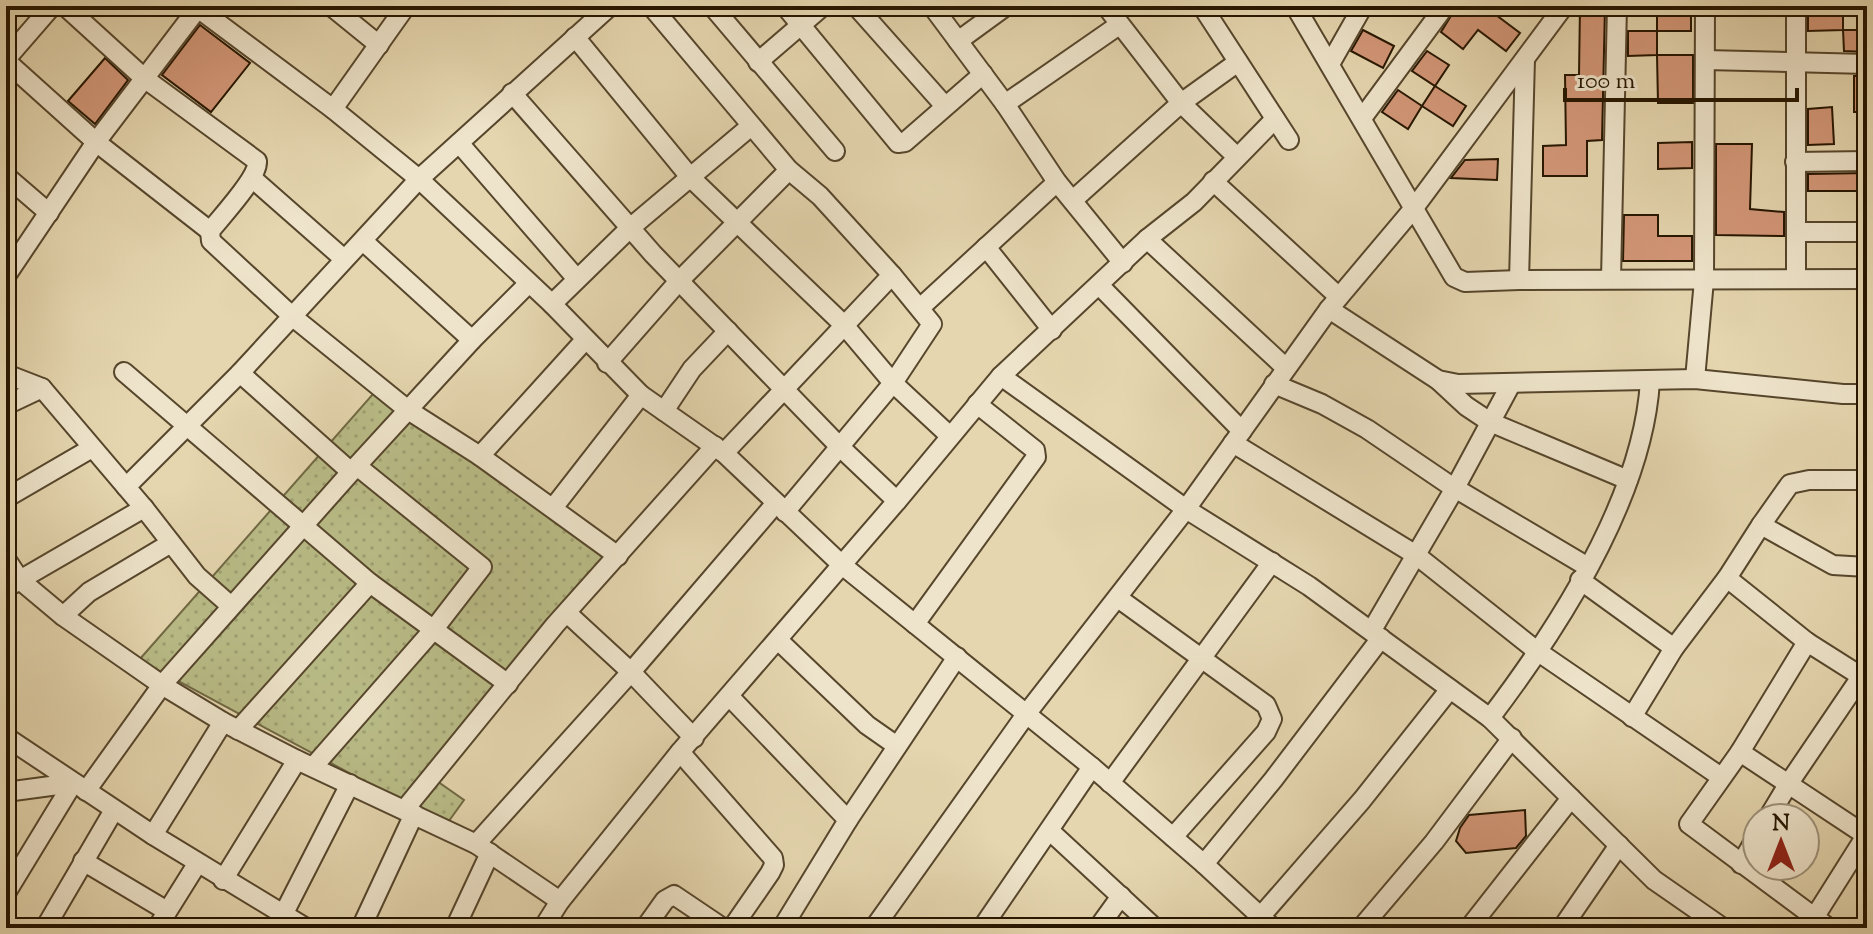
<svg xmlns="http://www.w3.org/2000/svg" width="1873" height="934" viewBox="0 0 1873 934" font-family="'Sorts Mill Goudy',serif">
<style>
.grass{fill:url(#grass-dots);stroke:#706944;stroke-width:2}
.building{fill:#d39778;stroke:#261600;stroke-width:2}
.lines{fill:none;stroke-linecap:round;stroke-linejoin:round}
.minor-casing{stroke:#56462c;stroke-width:22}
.minor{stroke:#eee4cb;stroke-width:18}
</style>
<defs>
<pattern id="grass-dots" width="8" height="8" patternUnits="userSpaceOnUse" patternTransform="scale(2)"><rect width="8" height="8" fill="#b9bc87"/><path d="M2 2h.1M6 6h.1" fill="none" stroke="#9fa173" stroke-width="1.8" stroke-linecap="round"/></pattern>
</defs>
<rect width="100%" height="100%" fill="#e5d6af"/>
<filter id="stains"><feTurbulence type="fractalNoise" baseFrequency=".0025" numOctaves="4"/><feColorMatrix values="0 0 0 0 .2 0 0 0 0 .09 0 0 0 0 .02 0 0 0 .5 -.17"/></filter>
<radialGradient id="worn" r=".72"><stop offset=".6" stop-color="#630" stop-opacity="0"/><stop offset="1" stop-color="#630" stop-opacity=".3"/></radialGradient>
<!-- grass -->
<polygon class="grass" points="380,386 617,555 437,781 464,800 446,825 139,660"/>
<!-- building -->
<g class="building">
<polygon points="1457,6 1484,6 1520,33 1506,51 1478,30 1463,49 1441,32"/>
<polygon points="1580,6 1605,6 1602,140 1587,141 1587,176 1543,176 1543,146 1566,145 1565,75 1579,75"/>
<rect x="1657" y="7" width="34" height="24"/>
<polygon points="1843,8 1843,30 1808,31 1808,9"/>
<polygon points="200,25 250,63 211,112 162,75"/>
<polygon points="1363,30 1394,46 1383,68 1351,51"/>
<polygon points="1843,30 1867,30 1867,52 1844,51"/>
<polygon points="1628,31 1657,31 1657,55 1628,56"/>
<polygon points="1427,51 1449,65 1435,86 1412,71"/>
<polygon points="1657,55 1693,55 1693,103 1658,103"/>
<polygon points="105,58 128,80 95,124 68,101"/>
<rect x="1854" y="76" width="13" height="36"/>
<polygon points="1435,86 1466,106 1453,126 1422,106"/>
<polygon points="1398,90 1422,106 1408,129 1382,112"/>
<polygon points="1832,107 1834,144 1808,145 1808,109"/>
<polygon points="1692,142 1692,168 1658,169 1658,143"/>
<polygon points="1716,144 1752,144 1750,209 1784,212 1784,236 1716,235"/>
<polygon points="1498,159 1497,180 1451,178 1465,160"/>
<polygon points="1867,173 1867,191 1808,191 1808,174"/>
<polygon points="1624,215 1658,215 1658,236 1692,236 1692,261 1623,261"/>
<polygon points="1525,810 1526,836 1516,848 1466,853 1456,841 1460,828 1469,815"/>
</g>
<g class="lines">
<defs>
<g id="minor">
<path d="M65,6L144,78L257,161C259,177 221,217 210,231L211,241L293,317L408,410L480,456L618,556"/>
<polyline points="195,6 333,109 419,179 552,304 641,395 724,453 842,565 1092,767 1204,864 1273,928"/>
<polyline points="331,6 379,45"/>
<polyline points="651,6 789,170 820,196 892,275 932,324 893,383 785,512"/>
<polyline points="712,6 835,151"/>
<polyline points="785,6 898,143 905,142 983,74"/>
<polyline points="856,6 944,105"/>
<polyline points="932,6 1005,104 1057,182 1123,263"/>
<polyline points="1106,6 1181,103 1237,157"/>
<polyline points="1202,6 1289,140"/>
<polyline points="1295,6 1454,277 1465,282 1519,280 1867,279"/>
<polyline points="575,37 690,177 844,325 893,383 950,436"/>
<polyline points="958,41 1006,6"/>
<polyline points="6,59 52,6"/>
<polyline points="1705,60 1867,64"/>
<polyline points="6,61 96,142 210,231"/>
<polyline points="758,62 823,6"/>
<polyline points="1330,64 1363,6"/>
<polyline points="512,93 653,254 839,446 897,501"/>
<polyline points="1005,104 1119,25"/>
<polyline points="333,109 406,6"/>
<polyline points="1363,117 1445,6"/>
<polyline points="459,143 577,279"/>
<polyline points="1795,162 1867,161"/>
<polyline points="6,176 49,213"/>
<polyline points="252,178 344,259"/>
<polyline points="1213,181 1339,297"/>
<polyline points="1073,200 1181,103 1238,62"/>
<polyline points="1796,232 1867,232"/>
<polyline points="1147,239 1286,368"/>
<polyline points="363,241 472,340"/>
<polyline points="986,247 1052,330"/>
<polyline points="6,276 96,142 198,8"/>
<polyline points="1611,279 1617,6"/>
<polyline points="1796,279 1796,6"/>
<polyline points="1519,280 1525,59"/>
<polyline points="1099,285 1242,431"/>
<polyline points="552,304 630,228 751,126"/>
<polyline points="920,308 1057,182"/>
<polyline points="1329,309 1438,380 1458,384 1695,379 1843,394 1867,394"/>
<polyline points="607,363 679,281 789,170"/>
<polyline points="124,372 370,583 508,684"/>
<polyline points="240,373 351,472"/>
<polyline points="6,374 42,388 144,508 197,576 231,606"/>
<polyline points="1001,376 1186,509 1309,586 1490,718 1654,880 1723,928"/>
<polyline points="1695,379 1704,280 1705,6"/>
<polyline points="1438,380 1466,406 1490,422 1628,480"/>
<polyline points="1274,384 1322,404 1367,429 1448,484 1588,567"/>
<polyline points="6,405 42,388"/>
<polyline points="664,411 692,369 728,331"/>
<polyline points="1233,443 1416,555 1537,651 1721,777"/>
<polyline points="724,453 892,275"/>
<polyline points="480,456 585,340"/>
<polyline points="126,487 240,373 419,179 610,6"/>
<polyline points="6,498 92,448"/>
<polyline points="553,508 641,395"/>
<polyline points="1761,525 1833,565 1867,567"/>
<polyline points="6,559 20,580 63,616 162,685 223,722 297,760 476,844 560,901"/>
<polyline points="1727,578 1807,642 1867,680"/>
<polyline points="1580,580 1674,648"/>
<polyline points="6,588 144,508"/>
<polyline points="1118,598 1266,705 1272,719 1266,732 1173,837"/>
<polyline points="567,613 631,672 694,738"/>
<polyline points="63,616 89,592 171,543"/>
<polyline points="915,624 1036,457 1035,450 977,404"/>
<polyline points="1372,630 1455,488 1511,384"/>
<polyline points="778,640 867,725 897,746"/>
<polyline points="1807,642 1740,752 1689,824 1829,928"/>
<polyline points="730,697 848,820"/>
<polyline points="1632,717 1674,648 1727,578 1761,525 1790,484 1809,480 1867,480"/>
<path d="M1490,718C1559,627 1643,498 1650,381"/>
<polyline points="238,730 370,583"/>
<polyline points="6,737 153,835 306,928"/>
<polyline points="680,752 773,858 774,865 770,873 732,928"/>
<polyline points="1740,752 1867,836"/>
<polyline points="313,767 434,629 482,567 357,466"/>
<polyline points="1110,783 1272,562"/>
<polyline points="86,791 162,685 351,472 472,340 528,284"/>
<polyline points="6,792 73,783"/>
<polyline points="405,809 555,625 715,446"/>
<polyline points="1768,818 1789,783 1867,668"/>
<polyline points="1050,831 1155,928"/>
<polyline points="153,835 223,722"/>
<polyline points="476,844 631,672 776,503"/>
<polyline points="83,861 167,911"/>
<polyline points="1204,864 1273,780 1381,638"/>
<polyline points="1741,864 1757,836"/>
<polyline points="223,880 297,760"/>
<polyline points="6,893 73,783"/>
<polyline points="283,915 350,784"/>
<polyline points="1261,916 1362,800 1450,689"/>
<polyline points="1814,918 1867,834"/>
<polyline points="45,928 114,810"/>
<polyline points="157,928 197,864"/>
<polyline points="361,928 414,814"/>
<polyline points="455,928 490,853"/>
<polyline points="543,928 560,901 680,752 897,501 1001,376 1147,239 1194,202 1275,119"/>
<polyline points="645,928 665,900 674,895 723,928"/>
<polyline points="782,928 848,820 957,657"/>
<polyline points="874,928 1027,713 1186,509 1329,309 1414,208 1564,6"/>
<polyline points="982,928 1092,767"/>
<polyline points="1098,928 1121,896"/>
<polyline points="1361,928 1434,842 1512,738"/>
<polyline points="1469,928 1571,798"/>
<polyline points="1562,928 1619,845"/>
</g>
</defs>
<!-- minor casing -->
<use href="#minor" class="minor-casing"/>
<!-- minor -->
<use href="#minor" class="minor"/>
</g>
<!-- margin -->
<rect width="1873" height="934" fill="none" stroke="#e5d6af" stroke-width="32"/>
<rect x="8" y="8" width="1857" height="918" fill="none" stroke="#261600" stroke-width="4"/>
<rect x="16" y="16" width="1841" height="902" fill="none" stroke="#261600" stroke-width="2"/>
<!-- north arrow -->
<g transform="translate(1781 842)"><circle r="38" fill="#eee4cb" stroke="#9e927a" stroke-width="2"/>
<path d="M0-6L14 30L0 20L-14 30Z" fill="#8f2418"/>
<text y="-12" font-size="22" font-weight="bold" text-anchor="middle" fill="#261600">N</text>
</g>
<!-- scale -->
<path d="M1565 88v12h232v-12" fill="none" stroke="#261600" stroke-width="4"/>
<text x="1577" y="88" font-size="24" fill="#261600" stroke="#eee4cb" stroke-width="6" paint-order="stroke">100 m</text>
<rect width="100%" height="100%" filter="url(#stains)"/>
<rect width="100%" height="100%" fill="url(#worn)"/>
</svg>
